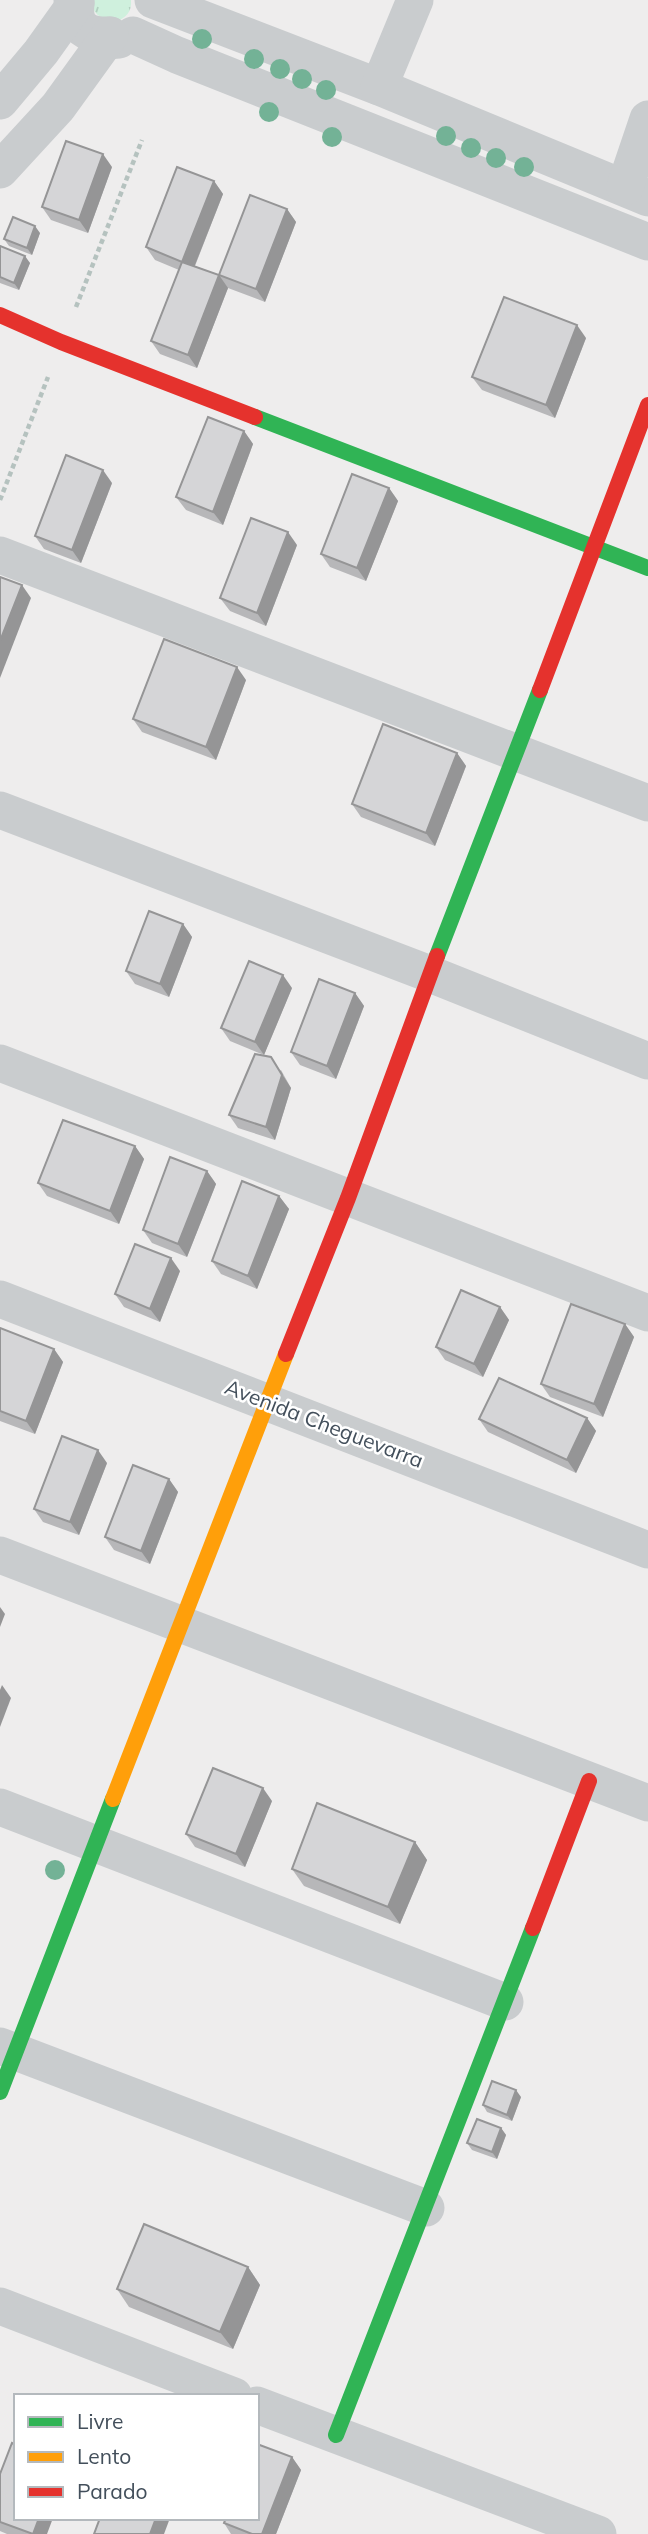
<svg xmlns="http://www.w3.org/2000/svg" width="648" height="2534" viewBox="0 0 648 2534" font-family="Mulish,sans-serif">
<style>
.grass{fill:url(#grass-tufts)}
.lines{fill:none;stroke-linecap:round;stroke-linejoin:round}
.path{stroke:#b5c2bf;stroke-width:4.5;stroke-dasharray:5 3.5;stroke-linecap:butt}
.street{stroke:#c9ccce;stroke-width:37}
.fast{stroke:#30b455;stroke-width:16}
.slow{stroke:#ff9f0a;stroke-width:16}
.jam{stroke:#e5322d;stroke-width:16}
.tree{fill:#73b296}
.wall{fill:#b7b7b9}
.shaded-wall{fill:#959596}
.building{fill:#d5d5d7;stroke:#959596;stroke-width:2}
.labels{text-anchor:middle;stroke-width:5;stroke-linejoin:round;paint-order:stroke}
.street-label{font-size:21px;fill:#434f5b;stroke:#fff}
</style>
<defs>
<pattern id="grass-tufts" width="24" height="20" patternUnits="userSpaceOnUse" patternTransform="scale(1.75)"><rect width="24" height="20" fill="#cff0dd"/><path d="M3 7l-1-3M5 7V3M7 7l1-3M15 17l-1-3M17 17v-4M19 17l1-3" fill="none" stroke="#b3d0c0"/></pattern>
</defs>
<rect width="100%" height="100%" fill="#eeeded"/>
<!-- grass -->
<path class="grass" d="M92,0H131C132,12 126,18 115,22C101,17 93,17 92,0Z"/>
<g class="lines">
<!-- path -->
<g class="path">
<polyline points="76,307 142,140"/>
<polyline points="0,500 48,377"/>
</g>
<!-- street -->
<g class="street">
<path d="M72,0L76,3C73,28 87,36 110,35L106,41L119,40"/>
<polyline points="153,0 379,87 648,198"/>
<polyline points="133,35 177,55 648,242"/>
<polyline points="379,87 415,0"/>
<polyline points="0,101 41,52 76,3"/>
<polyline points="0,170 58,107 110,35"/>
<polyline points="625,187 648,119"/>
<polyline points="0,555 648,803"/>
<polyline points="0,810 430,974 648,1061"/>
<polyline points="0,1063 648,1313"/>
<polyline points="0,1299 648,1550"/>
<polyline points="0,1555 648,1803"/>
<polyline points="0,1807 505,2002"/>
<polyline points="0,2046 426,2208"/>
<polyline points="0,2306 234,2396"/>
<polyline points="257,2405 598,2534"/>
</g>
<!-- fast -->
<g class="fast">
<polyline points="255,417 648,568"/>
<polyline points="437,956 540,690"/>
<polyline points="0,2092 113,1799"/>
<polyline points="336,2435 533,1928"/>
</g>
<!-- slow -->
<polyline class="slow" points="113,1799 286,1354"/>
<!-- jam -->
<g class="jam">
<polyline points="0,315 61,342 255,417"/>
<polyline points="540,690 648,405"/>
<polyline points="286,1354 348,1198 437,956"/>
<polyline points="533,1928 589,1781"/>
</g>
</g>
<!-- trees -->
<g class="tree">
<circle cx="202" cy="39" r="10"/>
<circle cx="254" cy="59" r="10"/>
<circle cx="280" cy="69" r="10"/>
<circle cx="302" cy="79" r="10"/>
<circle cx="326" cy="90" r="10"/>
<circle cx="269" cy="112" r="10"/>
<circle cx="446" cy="136" r="10"/>
<circle cx="332" cy="137" r="10"/>
<circle cx="471" cy="148" r="10"/>
<circle cx="496" cy="158" r="10"/>
<circle cx="524" cy="167" r="10"/>
<circle cx="55" cy="1870" r="10"/>
</g>
<!-- wall -->
<g class="wall">
<polygon points="112,167 88,233 51,220 42,207"/>
<polygon points="214,181 223,194 195,266 219,275 287,209 296,222 265,302 228,288 197,368 160,354 151,341 179,270 155,260 146,247"/>
<polygon points="40,233 32,255 9,246 4,239"/>
<polygon points="0,246 30,263 19,290 0,283"/>
<polygon points="586,338 555,418 482,390 472,377"/>
<polygon points="244,431 253,444 223,525 186,510 176,497"/>
<polygon points="112,483 81,563 44,549 35,536"/>
<polygon points="389,488 398,501 366,581 330,567 321,554"/>
<polygon points="297,545 266,626 230,611 220,598"/>
<polygon points="246,680 216,760 142,732 133,719"/>
<polygon points="457,753 466,766 435,846 361,817 352,804"/>
<polygon points="183,924 192,937 169,997 135,984 126,971"/>
<polygon points="292,988 264,1055 230,1041 221,1028"/>
<polygon points="355,993 364,1006 336,1079 300,1065 291,1052"/>
<polygon points="281,1070 291,1088 275,1140 238,1128 229,1115"/>
<polygon points="135,1146 144,1159 119,1224 47,1196 38,1183"/>
<polygon points="207,1171 216,1184 187,1257 152,1243 143,1230"/>
<polygon points="279,1196 289,1209 257,1289 221,1274 212,1261"/>
<polygon points="180,1271 160,1322 124,1307 115,1294"/>
<polygon points="500,1307 509,1320 483,1377 445,1360 436,1347"/>
<polygon points="625,1324 634,1337 603,1417 550,1397 541,1384"/>
<polygon points="0,1328 54,1349 63,1362 35,1434 0,1421"/>
<polygon points="587,1418 596,1431 576,1473 488,1432 479,1419"/>
<polygon points="107,1463 79,1535 43,1522 34,1509"/>
<polygon points="169,1479 178,1492 150,1564 114,1550 105,1537"/>
<polygon points="272,1801 245,1867 195,1847 186,1834"/>
<polygon points="415,1842 427,1860 400,1924 304,1886 292,1869"/>
<polygon points="521,2097 512,2121 487,2112 483,2105"/>
<polygon points="501,2128 506,2135 497,2159 472,2150 467,2143"/>
<polygon points="248,2267 260,2285 233,2349 129,2307 117,2289"/>
<polygon points="292,2457 301,2470 276,2534 231,2534 224,2523"/>
<polygon points="0,2474 47,2534 7,2534 0,2531"/>
</g>
<!-- shaded-wall -->
<g class="shaded-wall">
<polygon points="103,154 112,167 88,233 79,220"/>
<polygon points="214,181 223,194 191,275 182,262"/>
<polygon points="287,209 296,222 265,302 256,289"/>
<polygon points="35,226 40,233 32,255 27,248"/>
<polygon points="25,256 30,263 19,290 14,283"/>
<polygon points="219,275 228,288 197,368 188,355"/>
<polygon points="577,325 586,338 555,418 546,405"/>
<polygon points="244,431 253,444 223,525 213,512"/>
<polygon points="103,470 112,483 81,563 72,550"/>
<polygon points="389,488 398,501 366,581 357,568"/>
<polygon points="288,532 297,545 266,626 257,613"/>
<polygon points="22,585 31,598 0,678 0,641"/>
<polygon points="237,667 246,680 216,760 206,747"/>
<polygon points="457,753 466,766 435,846 426,833"/>
<polygon points="183,924 192,937 169,997 160,984"/>
<polygon points="283,975 292,988 264,1055 255,1042"/>
<polygon points="355,993 364,1006 336,1079 327,1066"/>
<polygon points="271,1057 291,1088 275,1140 266,1127"/>
<polygon points="135,1146 144,1159 119,1224 110,1211"/>
<polygon points="207,1171 216,1184 187,1257 178,1244"/>
<polygon points="279,1196 289,1209 257,1289 248,1276"/>
<polygon points="171,1258 180,1271 160,1322 150,1309"/>
<polygon points="500,1307 509,1320 483,1377 474,1364"/>
<polygon points="625,1324 634,1337 603,1417 594,1404"/>
<polygon points="54,1349 63,1362 35,1434 26,1421"/>
<polygon points="587,1418 596,1431 576,1473 567,1460"/>
<polygon points="98,1450 107,1463 79,1535 70,1522"/>
<polygon points="169,1479 178,1492 150,1564 141,1551"/>
<polygon points="0,1607 5,1614 0,1627"/>
<polygon points="2,1685 11,1698 0,1727 0,1690"/>
<polygon points="263,1788 272,1801 245,1867 236,1854"/>
<polygon points="415,1842 427,1860 400,1924 388,1907"/>
<polygon points="516,2090 521,2097 512,2121 507,2115"/>
<polygon points="501,2128 506,2135 497,2159 492,2152"/>
<polygon points="248,2267 260,2285 233,2349 220,2332"/>
<polygon points="292,2457 301,2470 276,2534 262,2534"/>
<polygon points="39,2518 53,2518 47,2534 33,2534"/>
<polygon points="156,2518 170,2518 164,2534 150,2534"/>
</g>
<!-- building -->
<g class="building">
<polygon points="66,141 103,154 79,220 42,207"/>
<polygon points="177,167 214,181 182,262 146,247"/>
<polygon points="250,195 287,209 256,289 219,275"/>
<polygon points="13,217 35,226 27,248 4,239"/>
<polygon points="0,246 25,256 14,283 0,277"/>
<polygon points="182,262 219,275 188,355 151,341"/>
<polygon points="504,297 577,325 546,405 472,377"/>
<polygon points="208,417 244,431 213,512 176,497"/>
<polygon points="66,455 103,470 72,550 35,536"/>
<polygon points="352,474 389,488 357,568 321,554"/>
<polygon points="251,518 288,532 257,613 220,598"/>
<polygon points="0,577 22,585 0,641"/>
<polygon points="164,639 237,667 206,747 133,719"/>
<polygon points="383,724 457,753 426,833 352,804"/>
<polygon points="149,911 183,924 160,984 126,971"/>
<polygon points="249,961 283,975 255,1042 221,1028"/>
<polygon points="319,979 355,993 327,1066 291,1052"/>
<polygon points="255,1054 271,1057 282,1075 266,1127 229,1115"/>
<polygon points="63,1120 135,1146 110,1211 38,1183"/>
<polygon points="170,1157 207,1171 178,1244 143,1230"/>
<polygon points="242,1181 279,1196 248,1276 212,1261"/>
<polygon points="135,1244 171,1258 150,1309 115,1294"/>
<polygon points="461,1290 500,1307 474,1364 436,1347"/>
<polygon points="571,1304 625,1324 594,1404 541,1384"/>
<polygon points="0,1328 54,1349 26,1421 0,1411"/>
<polygon points="499,1378 587,1418 567,1460 479,1419"/>
<polygon points="62,1436 98,1450 70,1522 34,1509"/>
<polygon points="133,1465 169,1479 141,1551 105,1537"/>
<polygon points="213,1768 263,1788 236,1854 186,1834"/>
<polygon points="317,1803 415,1842 388,1907 292,1869"/>
<polygon points="492,2081 516,2090 507,2115 483,2105"/>
<polygon points="477,2119 501,2128 492,2152 467,2143"/>
<polygon points="144,2224 248,2267 220,2332 117,2289"/>
<polygon points="12,2443 16,2445 16,2518 39,2518 33,2534 0,2522 0,2474"/>
<polygon points="257,2444 292,2457 262,2534 252,2534 224,2523 226,2518 257,2518"/>
<polygon points="100,2518 156,2518 150,2534 94,2534"/>
</g>
<g class="labels">
<!-- street labels -->
<g class="street-label">
<text transform="translate(324 1424) rotate(21)" y="7">Avenida Cheguevarra</text>
</g>
</g>
<!-- legend -->
<rect x="14" y="2394" width="245" height="126" fill="#ffffff" stroke="#b4b9bd" stroke-width="2"/>
<rect x="28" y="2417" width="35" height="10" fill="#30b455" stroke="#b4b9bd" stroke-width="2"/>
<text x="77" y="2429" font-size="21" fill="#434f5b">Livre</text>
<rect x="28" y="2452" width="35" height="10" fill="#ff9f0a" stroke="#b4b9bd" stroke-width="2"/>
<text x="77" y="2464" font-size="21" fill="#434f5b">Lento</text>
<rect x="28" y="2487" width="35" height="10" fill="#e5322d" stroke="#b4b9bd" stroke-width="2"/>
<text x="77" y="2499" font-size="21" fill="#434f5b">Parado</text>
</svg>
